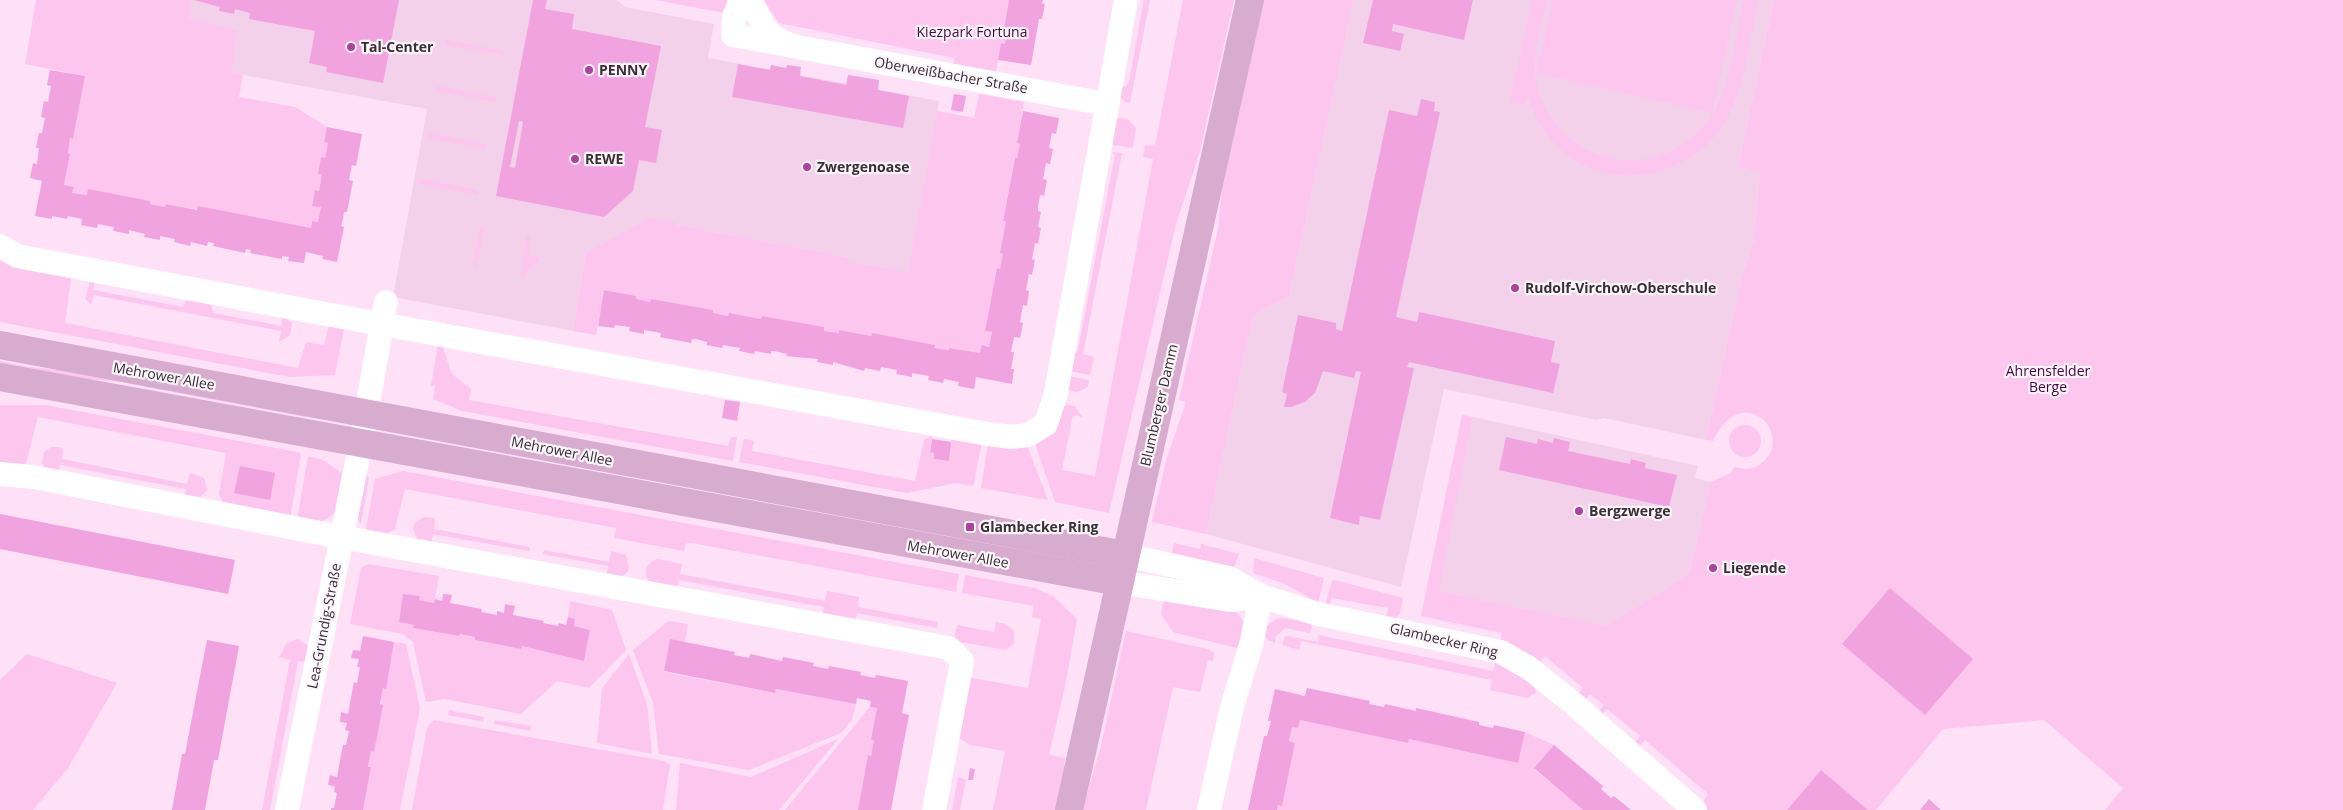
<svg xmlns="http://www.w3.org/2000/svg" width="2343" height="810" viewBox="0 0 2343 810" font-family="'Open Sans',sans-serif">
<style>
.built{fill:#f4d1eb}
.green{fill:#fcc6ef}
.building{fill:#f0a3df;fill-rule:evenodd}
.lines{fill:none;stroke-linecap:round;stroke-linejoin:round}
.minor{stroke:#fff;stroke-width:24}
.major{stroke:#d8accf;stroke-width:28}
.poi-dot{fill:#af409e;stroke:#fcf6fa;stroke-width:2}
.labels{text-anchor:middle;stroke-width:4.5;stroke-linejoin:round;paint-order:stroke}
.park-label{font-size:14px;fill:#490441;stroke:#fcf6fa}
.poi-label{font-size:14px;font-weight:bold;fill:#3a2e37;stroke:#fcf6fa;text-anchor:start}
.street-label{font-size:14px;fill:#3a2e37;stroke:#fcf6fa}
</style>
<rect width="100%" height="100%" fill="#fee0f7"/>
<!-- built -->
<g class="built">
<polygon points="191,0 617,0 625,7 714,24 708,58 939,101 908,273 847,262 848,257 677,225 677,223 586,253 573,331 393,297 427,109 232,73 189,18"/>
<polygon points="1354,0 1774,0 1738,167 1760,172 1754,240 1741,280 1706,440 1604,418 1597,420 1444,389 1401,587 1206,534 1253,315 1289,296"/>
<polygon points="1473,417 1698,466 1695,478 1711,482 1689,574 1606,626 1438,591"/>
</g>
<!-- green -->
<g class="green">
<polygon points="36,0 191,0 189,18 237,31 232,72 243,75 239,97 295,107 327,127 324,142 328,143 325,158 321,158 318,173 322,174 319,191 315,190 312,205 321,207 318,222 312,221 311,228 166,204 165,207 150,204 150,201 72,193 73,187 64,185 70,154 68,153 70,138 73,139 85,76 25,64"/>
<polygon points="656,0 727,0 724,13"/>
<polygon points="764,0 1009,0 1004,28 1007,29 1005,44 1001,43 995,77 953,69 954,58 779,23"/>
<polygon points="1144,0 1150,0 1130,103 1125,102 1115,91 1127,85 1129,82"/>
<polygon points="1183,0 1234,0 1200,151 1176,224 1109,513 1055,502 1034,440 1062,407 1067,405 1075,406 1082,417 1073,415 1062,470 1095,476 1153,159 1143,157 1145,145 1155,146"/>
<polygon points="1263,0 1354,0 1289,296 1253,315 1206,534 1152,522 1166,461 1186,402 1179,400 1218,229 1222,187"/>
<path d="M1532,0H1548C1541,27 1530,58 1537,86C1560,167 1657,187 1709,120C1730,93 1736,34 1743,0H1758C1750,39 1745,90 1724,124C1689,178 1608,195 1559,148C1544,134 1535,116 1527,97L1525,105L1510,101Z"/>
<polygon points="1553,0 1737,0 1712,113 1536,73"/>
<path d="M1774,0H2343V810H2105L2123,788L2044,720L1943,729L1876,810H1868L1821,770L1787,810H1708L1701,804L1708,794L1645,740L1637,749L1633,745L1640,736L1607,709L1600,717L1597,714L1604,705L1590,694L1583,703L1576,697L1583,688L1545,656L1538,665L1500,643L1502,633L1421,616L1462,415L1473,417L1439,591L1606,626L1689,574L1711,482L1731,473L1734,467C1745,470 1754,470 1763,462C1795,434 1742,379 1713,441L1706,440L1741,280L1754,240L1760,172L1738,167Z"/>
<polygon points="446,40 505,51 504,55 445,45"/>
<polygon points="437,86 496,97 495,102 436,91"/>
<polygon points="979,94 1024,102 1017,143 1020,144 1017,158 1015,158 1003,220 1006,221 1000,253 1003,254 1000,269 997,268 985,331 992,332 989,347 982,346 980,353 949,348 949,350 934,348 934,345 872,333 871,336 840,330 839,333 824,331 824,327 762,316 761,319 729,313 728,316 713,313 713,310 651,299 650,302 636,299 636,296 604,290 596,335 573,331 586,253 650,218 677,223 677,225 848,257 848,262 908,272 937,111 974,118"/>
<polygon points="1120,118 1128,119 1136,128 1133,148 1106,144 1114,121"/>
<polygon points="428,133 487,144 486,149 428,138"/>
<polygon points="1112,152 1122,153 1083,354 1094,357 1090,375 1064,370 1067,352 1076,353 1078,350 1114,160 1115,156"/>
<polygon points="420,179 478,190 478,195 419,184"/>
<polygon points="480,227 485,228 477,266 473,265"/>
<polygon points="526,236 531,237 528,256 540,258 524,276 520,276"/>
<polygon points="0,257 66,273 71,279 65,323 298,368 306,342 324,345 329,325 344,328 335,375 290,377 0,322"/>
<polygon points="95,279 93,290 183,307 188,297 210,302 213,313 281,326 283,316 292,323 290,335 279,342 281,331 94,295 91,305 85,299 90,281"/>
<polygon points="438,344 442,345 452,374 471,389 469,400 728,446 731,437 737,437 733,461 462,411 433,399 435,386 431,386"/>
<polygon points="0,361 29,367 119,376 307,411 305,417 121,382 45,375 0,367"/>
<polygon points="1063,375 1089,380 1088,387 1077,392 1068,390"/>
<polygon points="0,405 45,405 298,452 301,454 290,519 224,504 219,494 226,453 38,417 26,463 22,466 0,465"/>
<circle cx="1745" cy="441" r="16"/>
<polygon points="932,435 930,452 934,453 934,459 949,461 951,438 982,442 973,486 956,483 907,493 739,462 744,439 754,441 752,451 915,481 923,444 924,440"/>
<polygon points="1026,443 1048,500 981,488 988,444"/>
<polygon points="51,447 58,447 63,449 62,459 187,484 190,473 204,478 207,490 198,500 184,498 186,489 60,465 58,474 45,468 42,462 44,452"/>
<path d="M308,456L323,460L342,473L335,512C322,525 313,523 297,520Z"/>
<path d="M403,471L959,574L956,592L686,542L684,551L614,538L616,528L405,489L395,529C387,536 375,534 366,529L375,479Z"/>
<polygon points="365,474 369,478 361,524 357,517"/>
<polygon points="424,517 435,518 434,529 530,547 529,551 433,534 431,544 417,539 413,528 415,523"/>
<polygon points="1174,543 1200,549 1201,544 1239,554 1233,570 1171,558"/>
<path d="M544,550L609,562L611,551L626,555L629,569C624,579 616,577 606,577L608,566L543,554Z"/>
<polygon points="1254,558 1324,578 1318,603 1283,583 1253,573"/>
<path d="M658,559L682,564L680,574L825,601L827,591L859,597L858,607L938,622L937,628L857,613L855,623L822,617L824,607L679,580L677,589L650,582C642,572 646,563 658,559Z"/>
<polygon points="368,564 439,576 434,603 419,600 419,596 403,594 399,622 414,625 414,628 459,636 460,634 475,637 475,640 521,649 522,646 584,661 590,630 574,626 575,619 568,617 570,601 612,610 626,650 589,688 557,681 521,714 445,699 426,702 413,642 403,634 350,624 361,568"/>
<polygon points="965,575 1035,588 1054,597 1077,619 1066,682 1049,755 1065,758 1061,810 993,810 1005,751 970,745 959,738 967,677 1028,688 1041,619 1032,617 1034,606 962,593"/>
<polygon points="1335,580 1403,598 1400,613 1393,620 1386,619 1388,608 1331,598 1329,609 1325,605 1332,581"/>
<polygon points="1164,598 1233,609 1242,619 1245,627 1241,649 1173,632 1161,614"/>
<polygon points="1282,618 1312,623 1310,633 1285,628 1276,636 1275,643 1268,640 1265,635 1267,626 1276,619"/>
<polygon points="668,621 688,624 685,642 670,640 664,672 775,693 776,689 856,704 852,720 841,733 749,770 659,754 653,703 633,650"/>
<polygon points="996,622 1006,624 1014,631 1014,643 1006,650 954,641 957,625 994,632"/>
<polygon points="1126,631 1208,649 1214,653 1213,661 1208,660 1200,692 1173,687 1146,810 1082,810 1101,746"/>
<polygon points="1318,635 1493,671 1496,660 1535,686 1536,693 1527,698 1490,690 1492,680 1301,641 1299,650 1282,645 1285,636 1319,642"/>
<polygon points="298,639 308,646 308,662 298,661 270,810 262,810 290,660 279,657 287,643"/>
<polygon points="394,642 406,644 420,708 400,810 363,810 371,768 368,767 371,751 374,752 383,688 386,688"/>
<polygon points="27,654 117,683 68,768 33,810 0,810 0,680"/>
<polygon points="629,654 647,704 652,754 597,743 602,688"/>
<polygon points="870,707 877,708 872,740 874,740 871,756 868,755 858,810 785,810"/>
<polygon points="449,710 484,717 483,722 448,715"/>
<polygon points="434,720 664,761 670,765 663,810 412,810 427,727"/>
<polygon points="495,720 531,726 530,731 494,724"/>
<polygon points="1300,720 1408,743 1409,739 1518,763 1525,732 1554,745 1534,769 1583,810 1277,810 1278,805 1282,805 1295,743 1289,741 1292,727 1298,728"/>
<polygon points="838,739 779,810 676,810 680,763 751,777"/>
<polygon points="958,777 966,780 960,810 952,810"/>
</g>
<!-- building -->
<g class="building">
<polygon points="194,0 399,0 383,83 326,72 327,67 309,63 315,31 249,19 250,13 235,9 234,14 219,11 220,7"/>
<path d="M533,0H547L545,9L574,14L572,29L661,46L645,127L662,130L656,163L639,160L633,191L604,217L496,196ZM519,121L523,122L515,168L510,167Z"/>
<polygon points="1009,0 1043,0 1042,3 1045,4 1042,19 1039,19 1031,65 998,60 1001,43 1005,44 1007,29 1004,29"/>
<polygon points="1373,0 1473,0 1464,40 1393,24 1392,31 1404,34 1400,51 1363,43"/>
<polygon points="738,64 770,70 771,65 786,68 787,65 801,67 800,76 846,85 848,75 879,80 878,90 909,96 903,128 732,97"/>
<polygon points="50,70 85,76 73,139 70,138 68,153 70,154 64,185 74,187 72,193 87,195 88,189 150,201 150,204 165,207 166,204 197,210 198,206 311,228 312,221 318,222 321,207 312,206 315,190 319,191 322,174 318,174 321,157 325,158 328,143 324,142 327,127 362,134 356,166 352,165 349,180 353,181 347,212 344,212 343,219 341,226 344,227 337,262 322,259 323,256 306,252 304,263 288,261 289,257 282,256 282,259 250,253 251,250 246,249 245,253 213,246 214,243 208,242 207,246 191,242 190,246 174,242 175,239 160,236 160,240 144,237 145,234 129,230 129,234 113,231 114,227 98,224 97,228 81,225 82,219 68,216 67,219 52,216 52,219 35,216 42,181 30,178 33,163 37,164 39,148 36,148 39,133 42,133 45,118 41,117 44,101 48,102 51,86 47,85"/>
<polygon points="954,94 966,96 963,112 951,110"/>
<polygon points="1421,99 1435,102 1434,111 1440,112 1396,317 1417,322 1419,312 1555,341 1551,362 1560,364 1553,393 1409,362 1407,367 1414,368 1380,520 1360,516 1359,525 1330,518 1361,372 1356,371 1354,378 1323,371 1315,393 1305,402 1291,407 1284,407 1287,394 1282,392 1298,315 1336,323 1336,329 1342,331 1389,110 1417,116"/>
<polygon points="1023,111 1059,118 1056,134 1052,133 1051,137 1049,148 1053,149 1050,164 1046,163 1043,179 1047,180 1044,196 1040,195 1038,207 1038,211 1041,212 1038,227 1041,228 1038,244 1035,243 1032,259 1035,260 1032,275 1029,274 1026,290 1029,291 1027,306 1023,305 1020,322 1023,323 1020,338 1014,337 1011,352 1014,352 1011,369 1014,369 1012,384 976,377 974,389 958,386 959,382 944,379 943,383 928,380 929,376 912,373 912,377 896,374 897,370 881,367 880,371 865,368 864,371 833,362 833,365 817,362 818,359 786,356 787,354 774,351 771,351 771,354 755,351 754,354 739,351 740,348 723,345 722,348 707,345 707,342 696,339 692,339 691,343 660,337 661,333 644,330 644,334 629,331 630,327 615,325 614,328 598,326 604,290 636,296 636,299 650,302 651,299 713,310 713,313 728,316 729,313 761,319 762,316 824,327 824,331 839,333 839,330 871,336 872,333 935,345 934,348 949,350 949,348 980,353 982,345 989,347 992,332 985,331 997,268 1000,269 1003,254 1000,253 1006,221 1003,221 1015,158 1017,158 1020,144 1017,143"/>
<polygon points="725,400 740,402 737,421 722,418"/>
<polygon points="1506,437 1537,444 1538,439 1553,443 1554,438 1570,442 1568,451 1630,464 1631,459 1646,463 1645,468 1677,475 1669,507 1499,470"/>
<polygon points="932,439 951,442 949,461 934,459 934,453 930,452"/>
<polygon points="240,466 275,473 270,500 234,493"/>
<polygon points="0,514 235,560 228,594 0,549"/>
<polygon points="1890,588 1973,659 1925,715 1842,644"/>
<polygon points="403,594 420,596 419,600 434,603 435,599 442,601 443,594 452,595 450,603 482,609 481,612 497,615 497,611 504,613 505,604 515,606 513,615 544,621 543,623 558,626 559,623 566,625 568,617 575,619 574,626 590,630 584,661 522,646 521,649 475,640 475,637 460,634 459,636 413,628 414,625 399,622"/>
<polygon points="363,636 394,642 386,689 383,688 380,704 383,705 374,752 371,751 368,767 371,767 363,810 331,810 331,808 334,808 337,793 334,792 335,786 328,785 330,775 337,777 343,745 346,745 349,731 345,730 347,723 340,722 341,712 348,714 354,682 357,683 360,667 357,667 359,659 351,658 353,650 360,651"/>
<polygon points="670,639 735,652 734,655 749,658 750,654 782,661 783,657 814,663 813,666 828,669 829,666 861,672 860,675 875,678 876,675 908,681 902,713 909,715 891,810 858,810 868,755 871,756 874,740 871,740 877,708 870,707 871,701 857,698 856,704 776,689 775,693 664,671"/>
<polygon points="207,640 239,646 218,760 214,760 205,810 172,810 182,754 185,754"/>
<polygon points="1307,688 1370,701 1369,704 1384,707 1385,704 1416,711 1416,708 1479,722 1479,725 1493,728 1494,725 1525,732 1518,763 1409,739 1408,743 1300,720 1298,728 1292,727 1289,741 1295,743 1282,806 1278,805 1277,810 1248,810 1264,736 1267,736 1271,721 1268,721 1275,689 1305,696"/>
<polygon points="1554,745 1603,786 1601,789 1611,798 1614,796 1631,810 1583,810 1534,768"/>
<polygon points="970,768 975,769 973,780 968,780"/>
<polygon points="1821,770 1868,810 1787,810"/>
<polygon points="1929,799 1941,810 1920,810"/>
</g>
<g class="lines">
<!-- minor -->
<g class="minor">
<path d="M795,46C771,40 765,31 755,9L739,6L734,16L733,35L1106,104"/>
<polyline points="0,246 17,256 304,310 988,434 1011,437 1028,435 1046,424 1056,393 1126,0"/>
<polyline points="0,474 33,477 341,537 949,648 962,661 934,810"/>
<polyline points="1125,555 1229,578 1261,596 1318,614 1501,652 1529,668 1574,704 1695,810"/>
<polyline points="1119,582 1230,600 1261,596"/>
<polyline points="287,810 361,442 386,302"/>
<polyline points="1209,810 1232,707 1251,645 1261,596"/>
</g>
<!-- major -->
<g class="major">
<polyline points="0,345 1125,555"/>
<path d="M0,377C373,443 746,515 1119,582"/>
<polyline points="1069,810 1250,0"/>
</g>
</g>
<!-- markers -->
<g class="poi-dot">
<circle cx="351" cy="47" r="5"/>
<circle cx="589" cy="70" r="5"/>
<circle cx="575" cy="159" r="5"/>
<circle cx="807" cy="167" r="5"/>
<circle cx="1515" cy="288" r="5"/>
<circle cx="1579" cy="511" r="5"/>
<rect x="965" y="522" width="10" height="10" rx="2.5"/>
<circle cx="1713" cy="568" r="5"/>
</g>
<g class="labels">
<!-- park labels -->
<g class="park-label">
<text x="972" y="37">Kiezpark Fortuna</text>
<text x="2048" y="376">Ahrensfelder<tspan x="2048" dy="16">Berge</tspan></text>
</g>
<!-- poi labels -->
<g class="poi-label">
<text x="361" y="52">Tal-Center</text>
<text x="599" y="75">PENNY</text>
<text x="585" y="164">REWE</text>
<text x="817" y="172">Zwergenoase</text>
<text x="1525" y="293">Rudolf-Virchow-Oberschule</text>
<text x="1589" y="516">Bergzwerge</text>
<text x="980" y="532">Glambecker Ring</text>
<text x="1723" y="573">Liegende</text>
</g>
<!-- street labels -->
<g class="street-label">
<text transform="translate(951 75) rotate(10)" y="5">Oberweißbacher Straße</text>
<text transform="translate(164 376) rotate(10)" y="5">Mehrower Allee</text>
<text transform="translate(1159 405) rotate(-77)" y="5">Blumberger Damm</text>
<text transform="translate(562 451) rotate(11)" y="5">Mehrower Allee</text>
<text transform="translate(958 554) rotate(10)" y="5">Mehrower Allee</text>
<text transform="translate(324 626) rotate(-79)" y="5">Lea-Grundig-Straße</text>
<text transform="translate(1444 640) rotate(13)" y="5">Glambecker Ring</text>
</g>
</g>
</svg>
